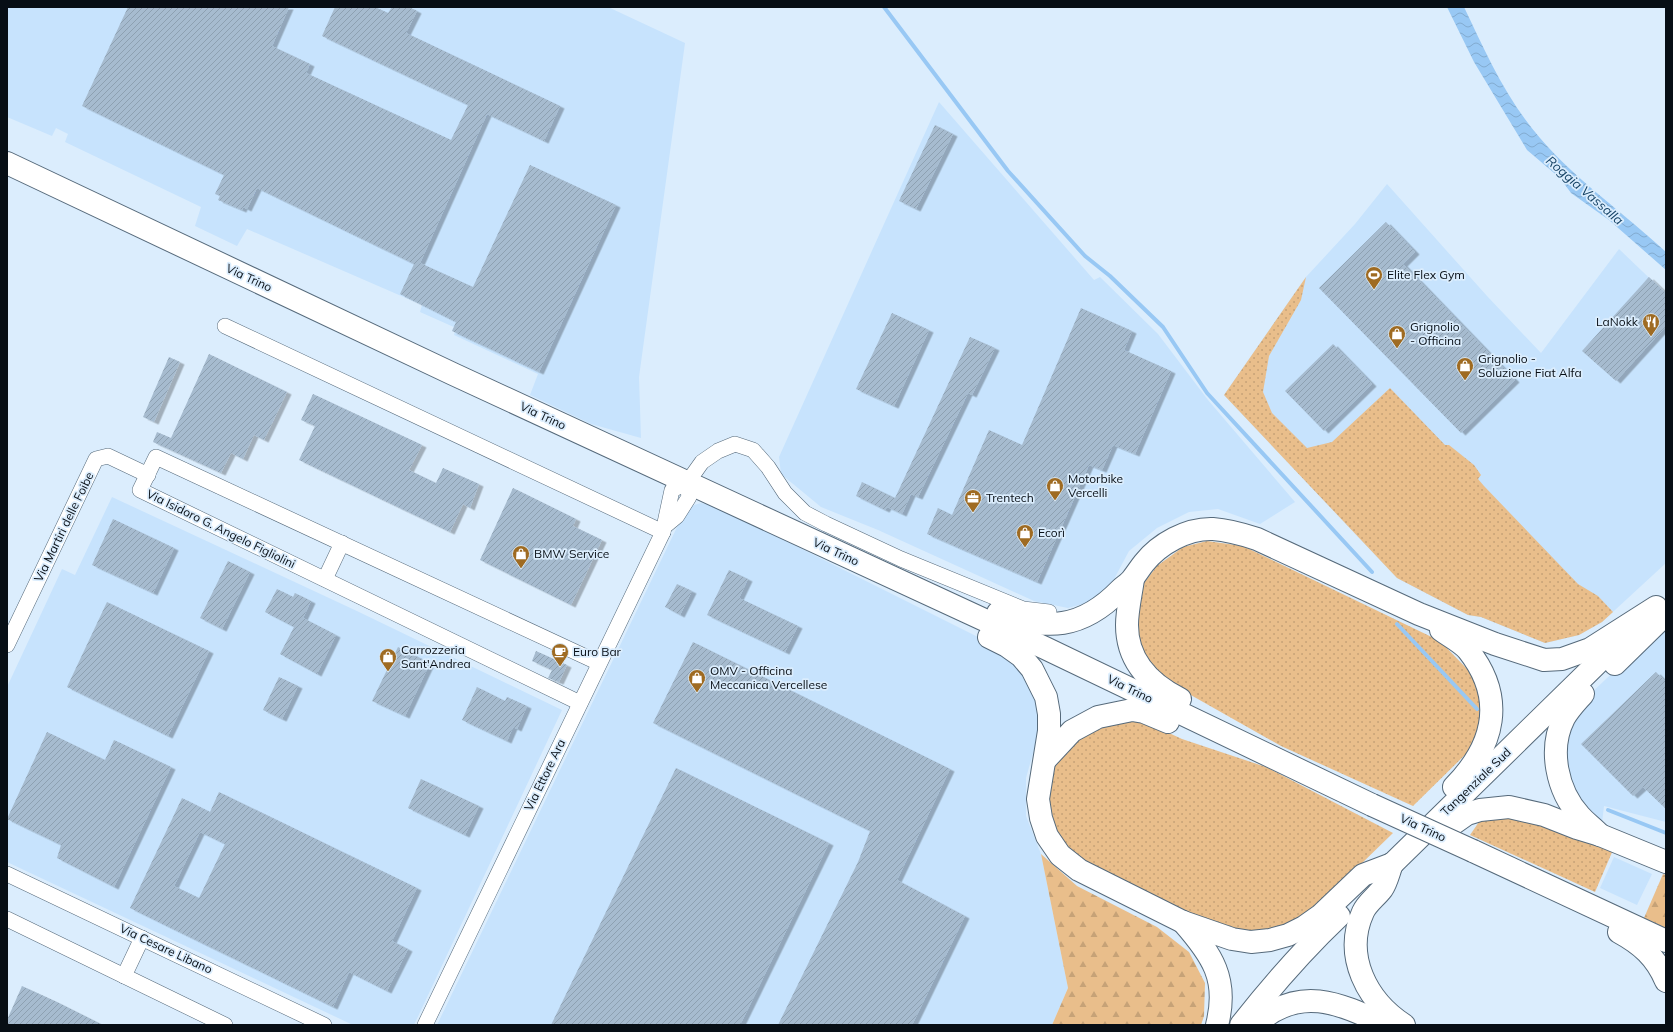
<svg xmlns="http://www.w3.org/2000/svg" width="1673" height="1032" viewBox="0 0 1673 1032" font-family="Mulish,sans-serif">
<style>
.built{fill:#c7e3fd}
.grass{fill:url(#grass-dots)}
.forest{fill:url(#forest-firs)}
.water{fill:url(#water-waves)}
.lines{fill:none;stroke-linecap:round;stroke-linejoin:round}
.stream{stroke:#98c8f4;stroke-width:4}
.building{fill:url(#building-hatch);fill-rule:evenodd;filter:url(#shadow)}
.minor-casing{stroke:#566a7b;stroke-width:16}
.primary-casing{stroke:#566a7b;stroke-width:24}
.minor{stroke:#fff;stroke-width:15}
.primary{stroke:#fff;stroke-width:22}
.primary-bridge-casing{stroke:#566a7b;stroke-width:24;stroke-linecap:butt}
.primary-bridge{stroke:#fff;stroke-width:22}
.labels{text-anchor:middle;stroke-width:3.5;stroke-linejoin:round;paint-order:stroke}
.poi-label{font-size:12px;fill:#070e15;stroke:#dbedfd;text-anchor:start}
.street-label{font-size:12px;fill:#070e15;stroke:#dbedfd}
.water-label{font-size:13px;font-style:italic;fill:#144164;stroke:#dbedfd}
</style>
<defs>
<pattern id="grass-dots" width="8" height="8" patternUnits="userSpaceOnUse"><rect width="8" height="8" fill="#e9be8b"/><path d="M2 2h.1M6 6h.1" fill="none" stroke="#c6a277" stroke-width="1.8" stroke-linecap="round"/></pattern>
<pattern id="forest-firs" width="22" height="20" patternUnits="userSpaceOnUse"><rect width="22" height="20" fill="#e9be8b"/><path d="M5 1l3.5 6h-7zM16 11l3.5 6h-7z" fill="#c6a277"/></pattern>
<pattern id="water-waves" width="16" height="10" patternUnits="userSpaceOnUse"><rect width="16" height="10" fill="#98c8f4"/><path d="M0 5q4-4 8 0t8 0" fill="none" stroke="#82abd0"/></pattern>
<pattern id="building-hatch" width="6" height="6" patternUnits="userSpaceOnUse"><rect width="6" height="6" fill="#a6bbcf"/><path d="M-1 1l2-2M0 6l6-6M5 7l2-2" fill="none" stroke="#8da0b1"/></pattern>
<filter id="shadow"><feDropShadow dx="4.5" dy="2.5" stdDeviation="0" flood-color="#0004"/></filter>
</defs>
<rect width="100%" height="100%" fill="#dbedfd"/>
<!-- built -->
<g class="built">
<polygon points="7,7 608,7 685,43 639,377 641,438 591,424 530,395 538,374 454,335 456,328 420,312 422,305 247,229 237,246 195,226 201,207 65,142 68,134 56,128 52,136 7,117"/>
<polygon points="939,102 1094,280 1100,277 1158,334 1208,400 1295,502 1260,524 1218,509 1189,512 1157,528 1129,551 1112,583 1090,602 1068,608 1034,601 878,530 821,507 781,474 779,457"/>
<polygon points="1387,184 1487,296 1541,353 1619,249 1666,294 1666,563 1602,622 1579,635 1545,643 1481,617 1468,615 1397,578 1224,395 1306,277 1355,224"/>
<polygon points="112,497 359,612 562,710 414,1025 353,1025 7,862 7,687 62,569 75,575"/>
<polygon points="701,503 718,507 1010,653 1037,697 1041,725 1026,778 1026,816 1041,854 1068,988 1052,1025 437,1025 680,521 691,506"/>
<polygon points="1666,622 1666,822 1604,806 1602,823 1585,809 1572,790 1564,749 1565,734 1585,699"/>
<polygon points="1614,857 1652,874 1637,905 1600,888"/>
</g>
<!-- grass -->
<g class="grass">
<polygon points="1306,277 1301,300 1269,356 1263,392 1272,413 1307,448 1332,442 1390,388 1445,445 1449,445 1474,465 1481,475 1478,479 1484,486 1578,584 1598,596 1613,612 1602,622 1579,635 1545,643 1481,617 1468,615 1397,578 1224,395"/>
<polygon points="1207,541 1243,546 1440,641 1470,672 1481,691 1482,725 1471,749 1413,806 1281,746 1159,677 1142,654 1137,630 1138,603 1144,583 1157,566 1183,547"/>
<polygon points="1143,721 1182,739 1266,767 1393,833 1324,900 1296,921 1268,931 1229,932 1182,913 1076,857 1057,832 1047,795 1053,769 1061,753 1081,731 1114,722"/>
<polygon points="1506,814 1537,821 1613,850 1595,892 1470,835 1483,816"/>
</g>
<!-- forest -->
<g class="forest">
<polygon points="1041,854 1077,886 1157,927 1189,952 1205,983 1204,1016 1201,1025 1052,1025 1068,988"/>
<polygon points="1663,874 1666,875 1666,928 1644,918"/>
</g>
<!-- water -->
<path class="water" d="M1447,7H1464C1486,53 1506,99 1540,138C1577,181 1624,213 1666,252V270L1609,220L1571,193L1560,178L1527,150L1474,62Z"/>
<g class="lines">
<!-- stream -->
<g class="stream">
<polyline points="884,7 1008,171 1085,256 1110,276 1163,327 1207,393 1372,572"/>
<polyline points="1397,624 1477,709"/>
<polyline points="1608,810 1666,833"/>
</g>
</g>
<!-- building -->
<g class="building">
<polygon points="128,7 289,7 272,46 310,64 306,73 451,140 468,105 322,36 335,7 375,7 388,13 392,7 409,7 417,11 406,33 560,106 544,141 487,114 420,263 473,287 530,165 616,205 539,372 452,331 456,322 400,294 414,264 257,188 247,209 243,207 242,210 218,200 220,196 215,194 224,175 82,106"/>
<polygon points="935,125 953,134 916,209 899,201"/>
<polygon points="1386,222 1415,252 1403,264 1515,380 1461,433 1319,288"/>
<polygon points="1649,277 1666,293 1666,326 1616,381 1582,351"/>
<polygon points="1081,308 1132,331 1124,350 1171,371 1135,454 1113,445 1102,470 1089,465 1037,582 927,534 938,508 952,515 989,430 1022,445"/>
<polygon points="892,313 929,330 894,406 856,389"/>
<polygon points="970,337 995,348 972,395 968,393 918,497 911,494 902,514 887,507 885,510 856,496 862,482 895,498"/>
<polygon points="1333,344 1372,384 1324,431 1285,391"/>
<polygon points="209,354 287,392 264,440 254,435 243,459 231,453 221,473 153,442 157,432 171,438"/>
<polygon points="169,357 180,362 154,422 143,417"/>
<polygon points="313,394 422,445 409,470 436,483 443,468 479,484 470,508 463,504 450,532 299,460 315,426 301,420"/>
<polygon points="513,488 576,519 573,526 602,540 571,605 480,560"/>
<polygon points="113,519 174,548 153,593 92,565"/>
<polygon points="228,561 250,572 222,629 200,618"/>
<polygon points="729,570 748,579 739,598 798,626 785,652 707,615"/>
<polygon points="677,584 692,591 680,615 665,607"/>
<polygon points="277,589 293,597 295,593 311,601 303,618 336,635 317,674 280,654 294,627 265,612"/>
<polygon points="107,602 209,651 168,736 67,687"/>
<polygon points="693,642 950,769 897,880 965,916 912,1025 778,1025 858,862 870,831 653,723"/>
<polygon points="398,647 430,663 405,716 372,701"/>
<polygon points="536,651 567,665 559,682 548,678 552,670 532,661"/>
<polygon points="1656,672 1666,682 1666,809 1643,787 1633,796 1581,744"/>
<polygon points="279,677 298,686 282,719 263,710"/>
<polygon points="477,687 505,701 507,697 527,706 517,729 513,727 507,741 462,720"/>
<polygon points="47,732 105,760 114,740 171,767 114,887 57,858 61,845 7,819"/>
<polygon points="676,768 829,843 740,1025 551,1025"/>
<polygon points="421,779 479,806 465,835 408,808"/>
<path d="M219,792L417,888L392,941L408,949L387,991L349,972L333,1007L130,908L182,798L210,812ZM200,832L225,844L199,898L174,886Z"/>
<polygon points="22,986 57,1002 103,1025 7,1025 7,1020"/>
</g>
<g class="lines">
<defs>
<g id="minor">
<polyline points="225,326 663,532"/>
<polyline points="665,526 677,516 689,497 687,483"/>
<polyline points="325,579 342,543"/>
<polyline points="7,645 96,459 108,456 148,475"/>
<polyline points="580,703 140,490 156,457 599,663"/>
<polyline points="7,874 324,1025"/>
<polyline points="7,919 225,1025"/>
<polyline points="124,976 142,938"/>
<polyline points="425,1025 663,532 672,490 687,483 702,462 718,451 735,444 753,450 768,467 785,493 805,513 826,524 901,559 1023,609 1049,612"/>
</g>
<g id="primary">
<polyline points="7,163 453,374 1045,648 1372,805"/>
<path d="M1133,579C1131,594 1127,610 1127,625C1127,661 1150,684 1180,699"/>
<path d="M998,613C1047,631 1082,629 1120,590C1124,586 1130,583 1133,578C1137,573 1140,568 1144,563C1159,544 1187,528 1213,529C1228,530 1242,534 1257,539L1419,614L1495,644L1544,660L1562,659L1590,649L1656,607"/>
<path d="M1441,630C1449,636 1461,642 1468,650C1506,698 1495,745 1454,787"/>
<polyline points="989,637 1007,646 1021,656 1032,669 1046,697 1049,714 1049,731 1038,799 1041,818 1047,836 1060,855 1079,870 1183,922 1232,939 1251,942 1270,940 1288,935 1304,927 1321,915 1363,875 1392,864"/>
<polyline points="1615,664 1666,614"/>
<path d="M1583,694C1576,702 1569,709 1564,718C1548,749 1557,791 1580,816C1586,823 1594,828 1600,835"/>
<polyline points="1045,760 1072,731 1098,717 1132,710 1144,712 1168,722"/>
<polyline points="1440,833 1467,814 1480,810 1509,807 1544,815 1577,828 1600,835 1666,862"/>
<polyline points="1473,851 1666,941"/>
<path d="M1392,864C1389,871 1387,882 1382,889C1376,897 1367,903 1363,912C1343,956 1367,1001 1404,1025"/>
<polyline points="1382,874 1622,639"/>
<path d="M1183,922C1212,955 1229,979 1217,1025"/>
<path d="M1619,932C1641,944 1656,957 1666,981"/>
<path d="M1241,1025C1271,987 1303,950 1339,916"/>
<path d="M1255,1025C1299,984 1339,1003 1386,1025"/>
</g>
</defs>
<!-- minor casing -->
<use href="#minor" class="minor-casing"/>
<!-- primary casing -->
<use href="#primary" class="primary-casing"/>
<!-- minor -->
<use href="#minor" class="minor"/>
<!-- primary -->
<use href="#primary" class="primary"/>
<defs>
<polyline id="primary-bridge" points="1372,805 1473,851"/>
</defs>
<!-- primary-bridge casing -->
<use href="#primary-bridge" class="primary-bridge-casing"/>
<!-- primary-bridge -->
<use href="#primary-bridge" class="primary-bridge"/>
</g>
<!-- icons -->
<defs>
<symbol id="stadium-pin" viewBox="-11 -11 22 30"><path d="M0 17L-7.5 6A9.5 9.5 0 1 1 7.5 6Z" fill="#9f6b22" stroke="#dbedfd"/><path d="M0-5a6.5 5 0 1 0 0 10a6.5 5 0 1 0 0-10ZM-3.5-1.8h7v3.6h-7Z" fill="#fff"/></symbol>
<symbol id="restaurant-pin" viewBox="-11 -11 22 30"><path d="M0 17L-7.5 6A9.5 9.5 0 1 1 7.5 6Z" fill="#9f6b22" stroke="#dbedfd"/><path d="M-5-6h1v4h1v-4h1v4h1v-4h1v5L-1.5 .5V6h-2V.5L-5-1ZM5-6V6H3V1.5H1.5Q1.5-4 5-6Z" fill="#fff"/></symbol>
<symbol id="shop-pin" viewBox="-11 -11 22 30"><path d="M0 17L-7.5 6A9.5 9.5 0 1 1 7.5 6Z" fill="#9f6b22" stroke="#dbedfd"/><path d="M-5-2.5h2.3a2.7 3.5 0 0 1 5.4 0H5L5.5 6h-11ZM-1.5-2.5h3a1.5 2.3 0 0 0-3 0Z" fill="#fff"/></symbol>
<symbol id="office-pin" viewBox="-11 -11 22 30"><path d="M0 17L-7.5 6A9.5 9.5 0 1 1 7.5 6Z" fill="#9f6b22" stroke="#dbedfd"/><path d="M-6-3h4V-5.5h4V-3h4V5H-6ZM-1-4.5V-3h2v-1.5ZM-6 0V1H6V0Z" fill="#fff"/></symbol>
<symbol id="cafe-pin" viewBox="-11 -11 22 30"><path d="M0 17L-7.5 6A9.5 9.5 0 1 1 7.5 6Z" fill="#9f6b22" stroke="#dbedfd"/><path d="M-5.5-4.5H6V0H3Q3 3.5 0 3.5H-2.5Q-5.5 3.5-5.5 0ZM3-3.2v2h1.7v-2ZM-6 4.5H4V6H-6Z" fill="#fff"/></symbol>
</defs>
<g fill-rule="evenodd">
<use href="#stadium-pin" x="1364" y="265" width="20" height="27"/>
<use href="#restaurant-pin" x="1641" y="312" width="20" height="27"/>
<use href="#shop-pin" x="1387" y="324" width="20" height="27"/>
<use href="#shop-pin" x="1455" y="356" width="20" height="27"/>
<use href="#shop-pin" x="1045" y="476" width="20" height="27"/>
<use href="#office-pin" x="963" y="488" width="20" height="27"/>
<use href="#shop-pin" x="1015" y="523" width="20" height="27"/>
<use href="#shop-pin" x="511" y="544" width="20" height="27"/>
<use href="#cafe-pin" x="550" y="642" width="20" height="27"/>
<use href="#shop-pin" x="378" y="647" width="20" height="27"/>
<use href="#shop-pin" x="687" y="668" width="20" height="27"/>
</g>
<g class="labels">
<!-- poi labels -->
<g class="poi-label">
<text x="1387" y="279">Elite Flex Gym</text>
<text x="1638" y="326" text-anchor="end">LaNokk</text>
<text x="1410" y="331">Grignolio<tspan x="1410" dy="14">- Officina</tspan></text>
<text x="1478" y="363">Grignolio -<tspan x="1478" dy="14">Soluzione Fiat Alfa</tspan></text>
<text x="1068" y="483">Motorbike<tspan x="1068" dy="14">Vercelli</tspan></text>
<text x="986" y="502">Trentech</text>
<text x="1038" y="537">Ecorì</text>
<text x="534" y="558">BMW Service</text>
<text x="401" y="654">Carrozzeria<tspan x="401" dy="14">Sant'Andrea</tspan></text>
<text x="573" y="656">Euro Bar</text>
<text x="710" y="675">OMV - Officina<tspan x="710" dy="14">Meccanica Vercellese</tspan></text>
</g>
<!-- street labels -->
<g class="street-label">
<text transform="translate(249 278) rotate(25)" y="4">Via Trino</text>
<text transform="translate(543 416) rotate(25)" y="4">Via Trino</text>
<text transform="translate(64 527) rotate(-64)" y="4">Via Martiri delle Foibe</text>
<text transform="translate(221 529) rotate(26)" y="4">Via Isidoro G. Angelo Figliolini</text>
<text transform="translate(836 552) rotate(25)" y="4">Via Trino</text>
<text transform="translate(1130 689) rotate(26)" y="4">Via Trino</text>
<text transform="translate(545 775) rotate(-64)" y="4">Via Ettore Ara</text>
<text transform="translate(1476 782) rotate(-44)" y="4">Tangenziale Sud</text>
<text transform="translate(1423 828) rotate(25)" y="4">Via Trino</text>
<text transform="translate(166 949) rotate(25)" y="4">Via Cesare Libano</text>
</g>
<!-- water labels -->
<g class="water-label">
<text transform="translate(1585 190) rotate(41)" y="5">Roggia Vassalla</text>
</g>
</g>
<!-- border -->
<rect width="1673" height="1032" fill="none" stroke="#070e15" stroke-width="16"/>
</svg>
